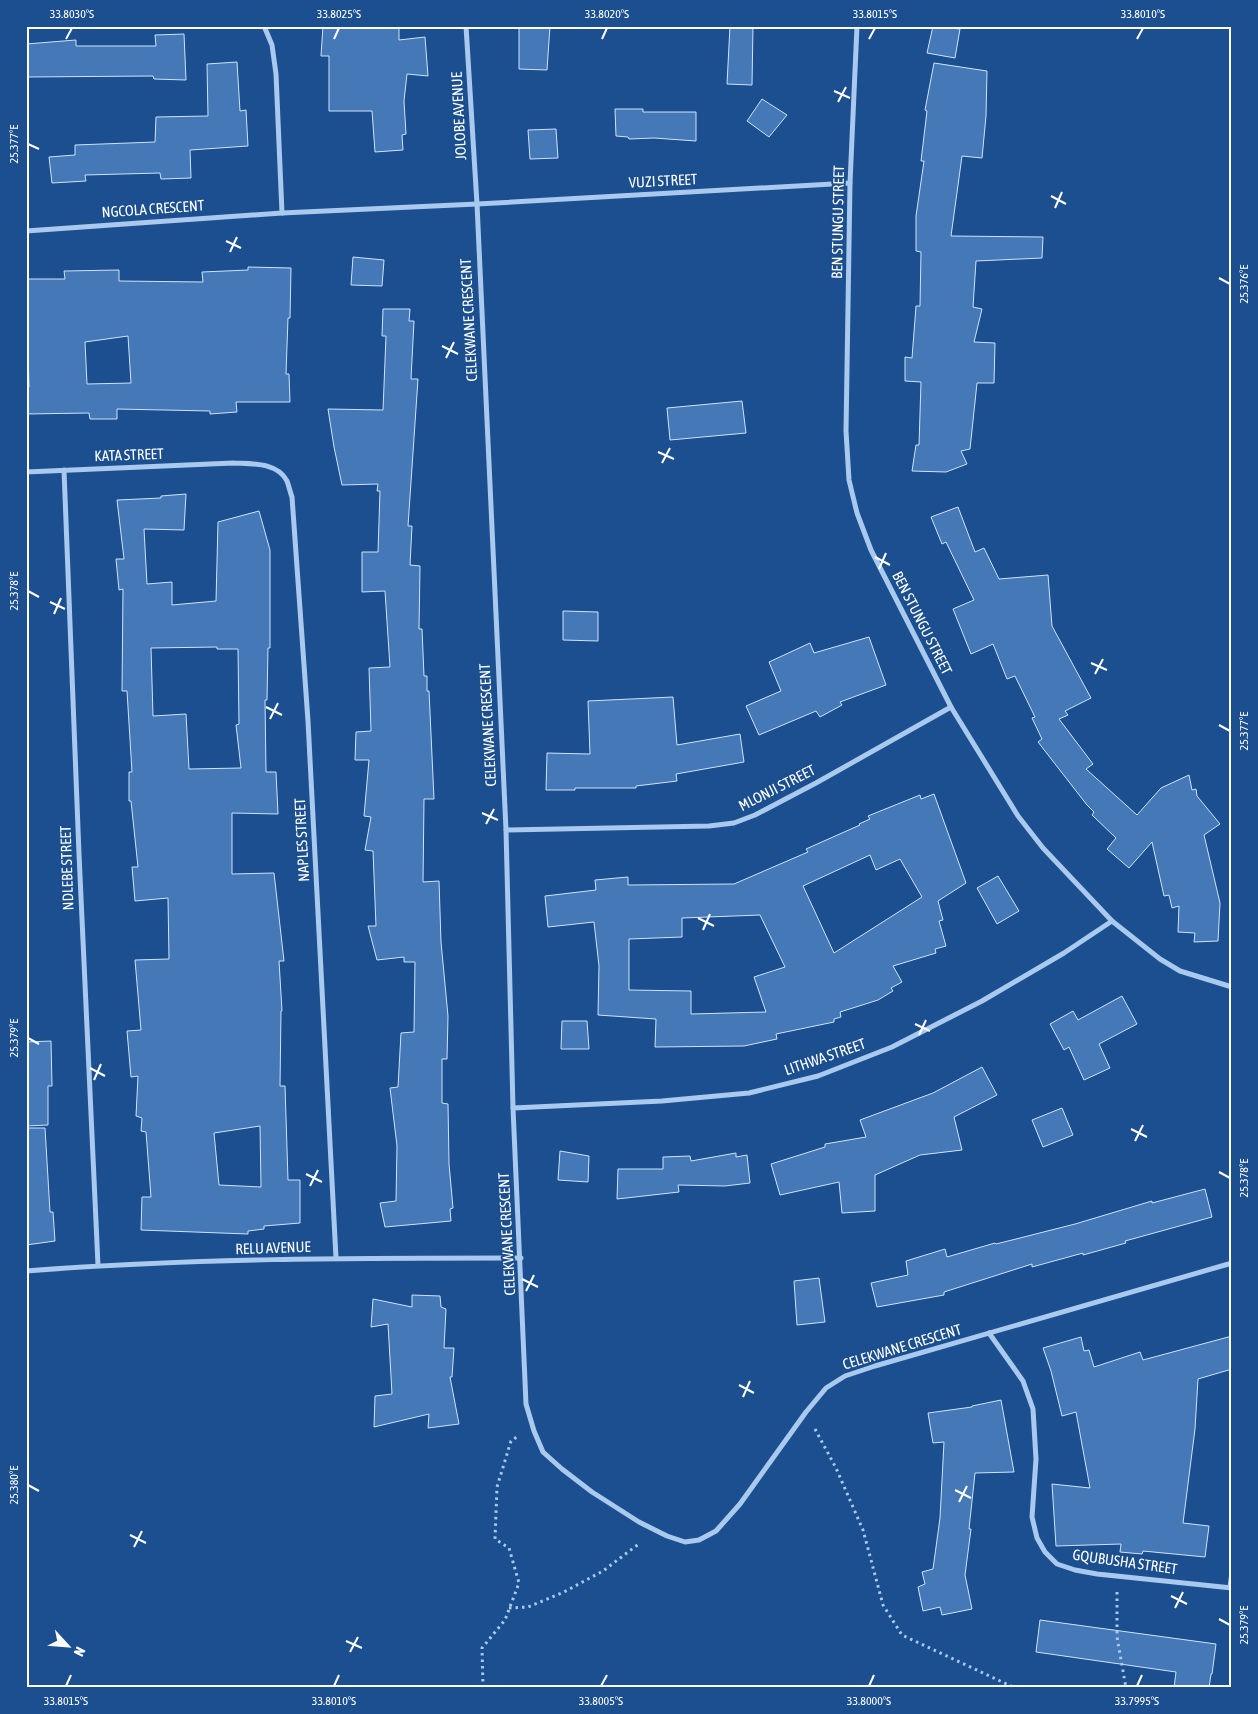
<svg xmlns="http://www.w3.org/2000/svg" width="1258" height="1714" viewBox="0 0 1258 1714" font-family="'Asap Condensed',sans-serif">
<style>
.building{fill:#4478b7;stroke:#cfe3fa;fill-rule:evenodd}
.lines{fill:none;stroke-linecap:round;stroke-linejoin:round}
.path{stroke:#a9c9ee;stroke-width:3;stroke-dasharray:2.5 4;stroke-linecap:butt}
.minor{stroke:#a9c9ee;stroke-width:5}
.ticks{fill:none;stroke:#fff;stroke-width:2}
.labels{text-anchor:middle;stroke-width:4;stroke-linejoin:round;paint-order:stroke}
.street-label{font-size:15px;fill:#fff;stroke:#1b4f8f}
.neatline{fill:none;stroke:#fff;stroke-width:2}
.ticks-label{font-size:12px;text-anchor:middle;fill:#fff}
</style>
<rect width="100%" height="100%" fill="#1b4f8f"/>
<!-- building -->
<g class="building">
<polygon points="323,26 399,26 399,40 425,37 428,76 407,74 404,101 406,134 402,135 403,150 375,152 372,111 329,111 329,56 321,56"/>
<polygon points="519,26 550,26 547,70 519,69"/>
<polygon points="730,26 753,26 752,85 727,84"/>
<polygon points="933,26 960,29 955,58 927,53"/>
<polygon points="184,34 186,80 154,79 153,76 26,77 26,44 76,40 76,46 156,46 155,35"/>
<polygon points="237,62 240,111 246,110 248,146 190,150 191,178 161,179 160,173 85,175 86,181 52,183 49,157 75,155 75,145 155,142 156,117 208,116 207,64"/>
<polygon points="934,63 987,71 986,116 982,158 962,156 951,236 1043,237 1042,258 976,261 973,307 982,309 974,342 995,343 994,383 977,383 970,449 961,451 967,464 946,472 912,471 916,445 919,445 921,382 905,381 905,357 912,358 916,306 920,306 921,252 916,251 916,216 924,161 921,161 927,111 925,110"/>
<polygon points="762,99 787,115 769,137 747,121"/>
<polygon points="615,109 643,109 643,112 696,112 696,141 654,138 629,139 628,137 616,136"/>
<polygon points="556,129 558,158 530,159 528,130"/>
<polygon points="353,257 384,260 382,286 351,285"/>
<path d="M248,267L291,268L290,318H288L286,374H289L290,402H236L237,412L210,414V411L117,409V419H90L89,413L26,414V387H29L26,279H65L64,271L119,270V281L203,282L202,272L248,270ZM128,336L131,383L87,384L85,342Z"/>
<polygon points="383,309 410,309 409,321 414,321 411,379 418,379 408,526 412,526 410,565 420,566 419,629 422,629 424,676 427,676 427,691 429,691 434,799 424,799 423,882 439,881 441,942 448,1016 447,1059 442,1059 442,1103 448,1104 449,1164 453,1208 450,1209 451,1221 385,1227 380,1203 396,1201 397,1146 390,1088 398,1087 401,1033 414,1032 415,962 404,962 404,957 377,960 368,926 376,926 373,851 365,850 371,817 364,816 369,760 355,760 356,732 371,731 369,668 390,667 385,591 362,592 362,552 378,552 380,491 377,491 378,484 342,485 334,447 328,409 383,410 386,336 382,336"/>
<polygon points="742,401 746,433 670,440 667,408"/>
<path d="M186,494L184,530L144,529L147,584L172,582V605L216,601L218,522L259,511L270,550V648H268L267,700H265L266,772H276L278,814L232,813V874L274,873L284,961H279L282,1011H281L280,1086H285L288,1180H300V1223L264,1226V1229L248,1231V1234L141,1230L142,1197H151L146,1132L141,1131L142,1118L136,1116L138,1076L131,1077L127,1031L141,1030L135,960L169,959L168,898L135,901L132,867H138L131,801H129V772H132L127,691H122L123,589L119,590L116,559H124L117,500L161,498V496ZM217,647V649H238L239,724L236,725L241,768L189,769L186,714L153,716L151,648ZM260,1126L261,1187L219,1185L214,1133Z"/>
<polygon points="958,507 975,552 984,548 999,579 1048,575 1052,626 1091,698 1065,711 1068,715 1059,719 1093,764 1086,769 1137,815 1161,788 1189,775 1192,790 1196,789 1197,796 1220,824 1204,835 1220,903 1218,941 1194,942 1195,933 1178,932 1179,906 1172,908 1169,895 1164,896 1152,842 1129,868 1107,849 1116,838 1092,815 1094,812 1087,805 1038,742 1042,739 1032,718 1035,717 1015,676 1007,679 993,644 971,654 953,609 974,600 946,542 942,544 931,517"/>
<polygon points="563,611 598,612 598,641 563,640"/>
<polygon points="869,637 886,685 840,702 842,705 820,717 816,711 759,735 746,706 781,691 769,662 810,643 814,653"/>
<polygon points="673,697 677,745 740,734 744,762 676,774 677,781 636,786 636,788 575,788 575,790 546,790 547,753 590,754 588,701"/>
<path d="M934,794L966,883L938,901L943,920L939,921L946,946L935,949L936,953L893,966L902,982L891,988L893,991L878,1000L840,1012L841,1017L834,1019V1022L776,1034L777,1039L744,1046L655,1047L656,1019L598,1015L599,966L594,922L548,927L545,896L596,890L595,880L628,877V885L734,884L808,852L806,849L860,825L859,824L870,819L868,816L920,795L921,799ZM870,855L876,870L900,859L922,897L834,953L803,886ZM760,915L785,967L754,977L766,1012L691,1014V991L629,990V939L682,937V918Z"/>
<polygon points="998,876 1019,911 997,924 977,888"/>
<polygon points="1122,996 1137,1024 1099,1044 1110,1068 1084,1080 1069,1047 1064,1050 1050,1024 1073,1011 1078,1020"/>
<polygon points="562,1021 587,1021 589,1049 561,1049"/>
<polygon points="51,1041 52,1086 48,1086 48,1125 26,1126 26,1042"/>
<polygon points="982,1067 997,1095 954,1117 962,1150 920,1155 875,1175 875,1211 842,1213 839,1182 780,1195 771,1164 825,1147 825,1144 866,1137 860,1120 933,1093"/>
<polygon points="1062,1108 1073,1135 1043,1147 1032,1120"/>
<polygon points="26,1128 45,1128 50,1212 53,1212 55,1241 26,1245"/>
<polygon points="560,1151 589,1156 588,1182 558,1180"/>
<polygon points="736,1153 736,1157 747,1155 750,1183 725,1186 678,1185 679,1192 617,1199 618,1169 663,1169 663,1157 690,1156 691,1161"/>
<polygon points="1205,1189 1212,1217 1125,1241 1126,1243 1083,1255 1083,1253 1032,1267 1032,1264 944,1292 944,1295 877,1307 871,1283 908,1275 906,1261 945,1249 947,1257 995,1243 996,1244 1016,1239 1075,1224 1152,1201 1152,1203"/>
<polygon points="819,1278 825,1322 797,1325 794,1281"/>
<polygon points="412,1295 440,1296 441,1307 446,1309 444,1348 454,1348 452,1377 450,1377 459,1424 428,1428 429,1414 374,1427 375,1396 392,1394 388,1324 371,1327 373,1299 412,1307"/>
<polygon points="1232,1336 1232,1369 1198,1379 1195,1429 1183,1523 1209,1526 1205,1557 1143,1551 1142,1554 1120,1552 1121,1544 1056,1546 1052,1484 1090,1488 1076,1412 1062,1416 1051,1371 1043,1348 1081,1337 1084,1351 1089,1350 1094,1367 1140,1352 1143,1360"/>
<polygon points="1001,1400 1014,1472 975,1473 969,1529 971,1529 965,1575 972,1609 942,1615 940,1607 923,1611 918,1587 925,1584 922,1572 933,1569 940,1518 944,1442 933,1443 928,1413 972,1407 972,1406"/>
<polygon points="1040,1620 1216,1644 1212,1674 1211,1674 1209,1688 1174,1688 1176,1672 1036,1652"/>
</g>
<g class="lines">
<!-- path -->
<g class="path">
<polyline points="815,1429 836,1468 863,1530 883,1605 902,1635 1015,1688"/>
<polyline points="1117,1592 1117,1637 1126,1688"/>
<polyline points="509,1608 528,1607 564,1592 603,1571 640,1543"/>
<polyline points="483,1688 482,1648 505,1620 519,1583 509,1548 495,1539 497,1487 511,1441 518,1436"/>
</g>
<!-- minor -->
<g class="minor">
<polyline points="264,26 272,45 276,74 282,213"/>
<polyline points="466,26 477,204 506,830 513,1108 526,1404 534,1431 543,1452 562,1469 592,1492 639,1522 667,1536 685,1542 699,1540 716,1531 740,1504 806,1412 826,1388 845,1376 875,1366 1232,1263"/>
<polyline points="857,26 850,183 846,431 849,480 857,513 871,550 951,707 1018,816 1043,848 1112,921 1160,959 1180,971 1232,987"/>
<polyline points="26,231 282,213 477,204 850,183"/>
<polyline points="64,470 79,854 98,1265"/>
<path d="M26,472L233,463C252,464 277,462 287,481C289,486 290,492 292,497L308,721L336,1258"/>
<polyline points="506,830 709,826 734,823 755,815 816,783 951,707"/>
<polyline points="513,1108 662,1101 749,1093 818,1076 892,1047 982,1001 1064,953 1112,921"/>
<path d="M26,1271C191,1258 356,1258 521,1258"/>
<polyline points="989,1333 1023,1381 1033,1409 1036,1459 1032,1517 1037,1538 1045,1552 1057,1564 1075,1570 1097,1574 1232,1588"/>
<polyline points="1230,1587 1232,1572"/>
</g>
</g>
<!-- ticks -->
<path class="ticks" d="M66,39L72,28M334,39L339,28M602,39L607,28M869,39L875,28M1137,39L1143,28M834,91L850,98M838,102L846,87M28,144L39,149M1051,196L1066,204M1055,208L1062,192M226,241L241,248M230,252L237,237M1219,278L1230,284M442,346L458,354M446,358L454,342M658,452L674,459M662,463L670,448M875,557L890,565M879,569L886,553M28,591L39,597M50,602L65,609M54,614L61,598M1091,663L1107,670M1095,674L1103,659M266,707L282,715M270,719L278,703M1219,725L1230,731M482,813L498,820M486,824L494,809M698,918L714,926M703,930L710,914M915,1024L930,1031M919,1035L926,1020M28,1038L39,1044M90,1068L105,1076M94,1080L101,1064M1131,1129L1147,1137M1135,1141L1143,1125M1219,1172L1230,1178M306,1174L322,1182M310,1186L318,1170M522,1279L538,1287M526,1291L534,1275M739,1385L754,1393M743,1397L750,1381M28,1485L39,1491M955,1490L971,1498M959,1502L967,1486M130,1535L146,1543M134,1547L142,1531M1171,1596L1187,1604M1175,1608L1183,1592M1219,1619L1230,1625M346,1641L362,1648M350,1652L358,1637M66,1686L71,1675M334,1686L339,1675M601,1686L607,1675M869,1686L874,1675M1137,1686L1142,1675"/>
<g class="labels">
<!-- street labels -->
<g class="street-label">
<text transform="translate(459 116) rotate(-93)" y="5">JOLOBE AVENUE</text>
<text transform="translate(663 181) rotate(-3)" y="5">VUZI STREET</text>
<text transform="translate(153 209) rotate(-4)" y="5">NGCOLA CRESCENT</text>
<text transform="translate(838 222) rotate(-89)" y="5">BEN STUNGU STREET</text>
<text transform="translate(469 320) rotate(-93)" y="5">CELEKWANE CRESCENT</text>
<text transform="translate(129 455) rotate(-2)" y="5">KATA STREET</text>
<text transform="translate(922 623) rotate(63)" y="5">BEN STUNGU STREET</text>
<text transform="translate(488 725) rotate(-93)" y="5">CELEKWANE CRESCENT</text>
<text transform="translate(777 788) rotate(-27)" y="5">MLONJI STREET</text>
<text transform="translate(302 840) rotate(-93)" y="5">NAPLES STREET</text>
<text transform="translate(67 868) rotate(-92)" y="5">NDLEBE STREET</text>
<text transform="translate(825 1057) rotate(-19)" y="5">LITHWA STREET</text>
<text transform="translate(507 1234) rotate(-93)" y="5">CELEKWANE CRESCENT</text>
<text transform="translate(273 1248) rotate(-2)" y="5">RELU AVENUE</text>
<text transform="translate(902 1347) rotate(-17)" y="5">CELEKWANE CRESCENT</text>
<text transform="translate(1125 1562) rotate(8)" y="5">GQUBUSHA STREET</text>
</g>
</g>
<!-- border -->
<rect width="1258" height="1714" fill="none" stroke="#1b4f8f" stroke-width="55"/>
<!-- north arrow -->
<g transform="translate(68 1646) rotate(116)" stroke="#1b4f8f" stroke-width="4" paint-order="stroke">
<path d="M0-4L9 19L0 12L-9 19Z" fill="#ffffff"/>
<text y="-8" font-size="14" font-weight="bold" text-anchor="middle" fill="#ffffff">N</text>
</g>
<rect x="28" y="28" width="1202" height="1658" class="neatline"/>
<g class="ticks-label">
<text x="72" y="18">33.8030°S</text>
<text x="339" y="18">33.8025°S</text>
<text x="607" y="18">33.8020°S</text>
<text x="875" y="18">33.8015°S</text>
<text x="1143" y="18">33.8010°S</text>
<text transform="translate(14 144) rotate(-90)" y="4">25.377°E</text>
<text transform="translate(1244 284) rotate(-90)" y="4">25.376°E</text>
<text transform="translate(14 591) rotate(-90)" y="4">25.378°E</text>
<text transform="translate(1244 731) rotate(-90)" y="4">25.377°E</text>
<text transform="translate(14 1038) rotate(-90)" y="4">25.379°E</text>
<text transform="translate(1244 1178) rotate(-90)" y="4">25.378°E</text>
<text transform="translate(14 1485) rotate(-90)" y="4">25.380°E</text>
<text transform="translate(1244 1625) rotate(-90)" y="4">25.379°E</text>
<text x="66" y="1705">33.8015°S</text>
<text x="334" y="1705">33.8010°S</text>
<text x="601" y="1705">33.8005°S</text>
<text x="869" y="1705">33.8000°S</text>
<text x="1137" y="1705">33.7995°S</text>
</g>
</svg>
